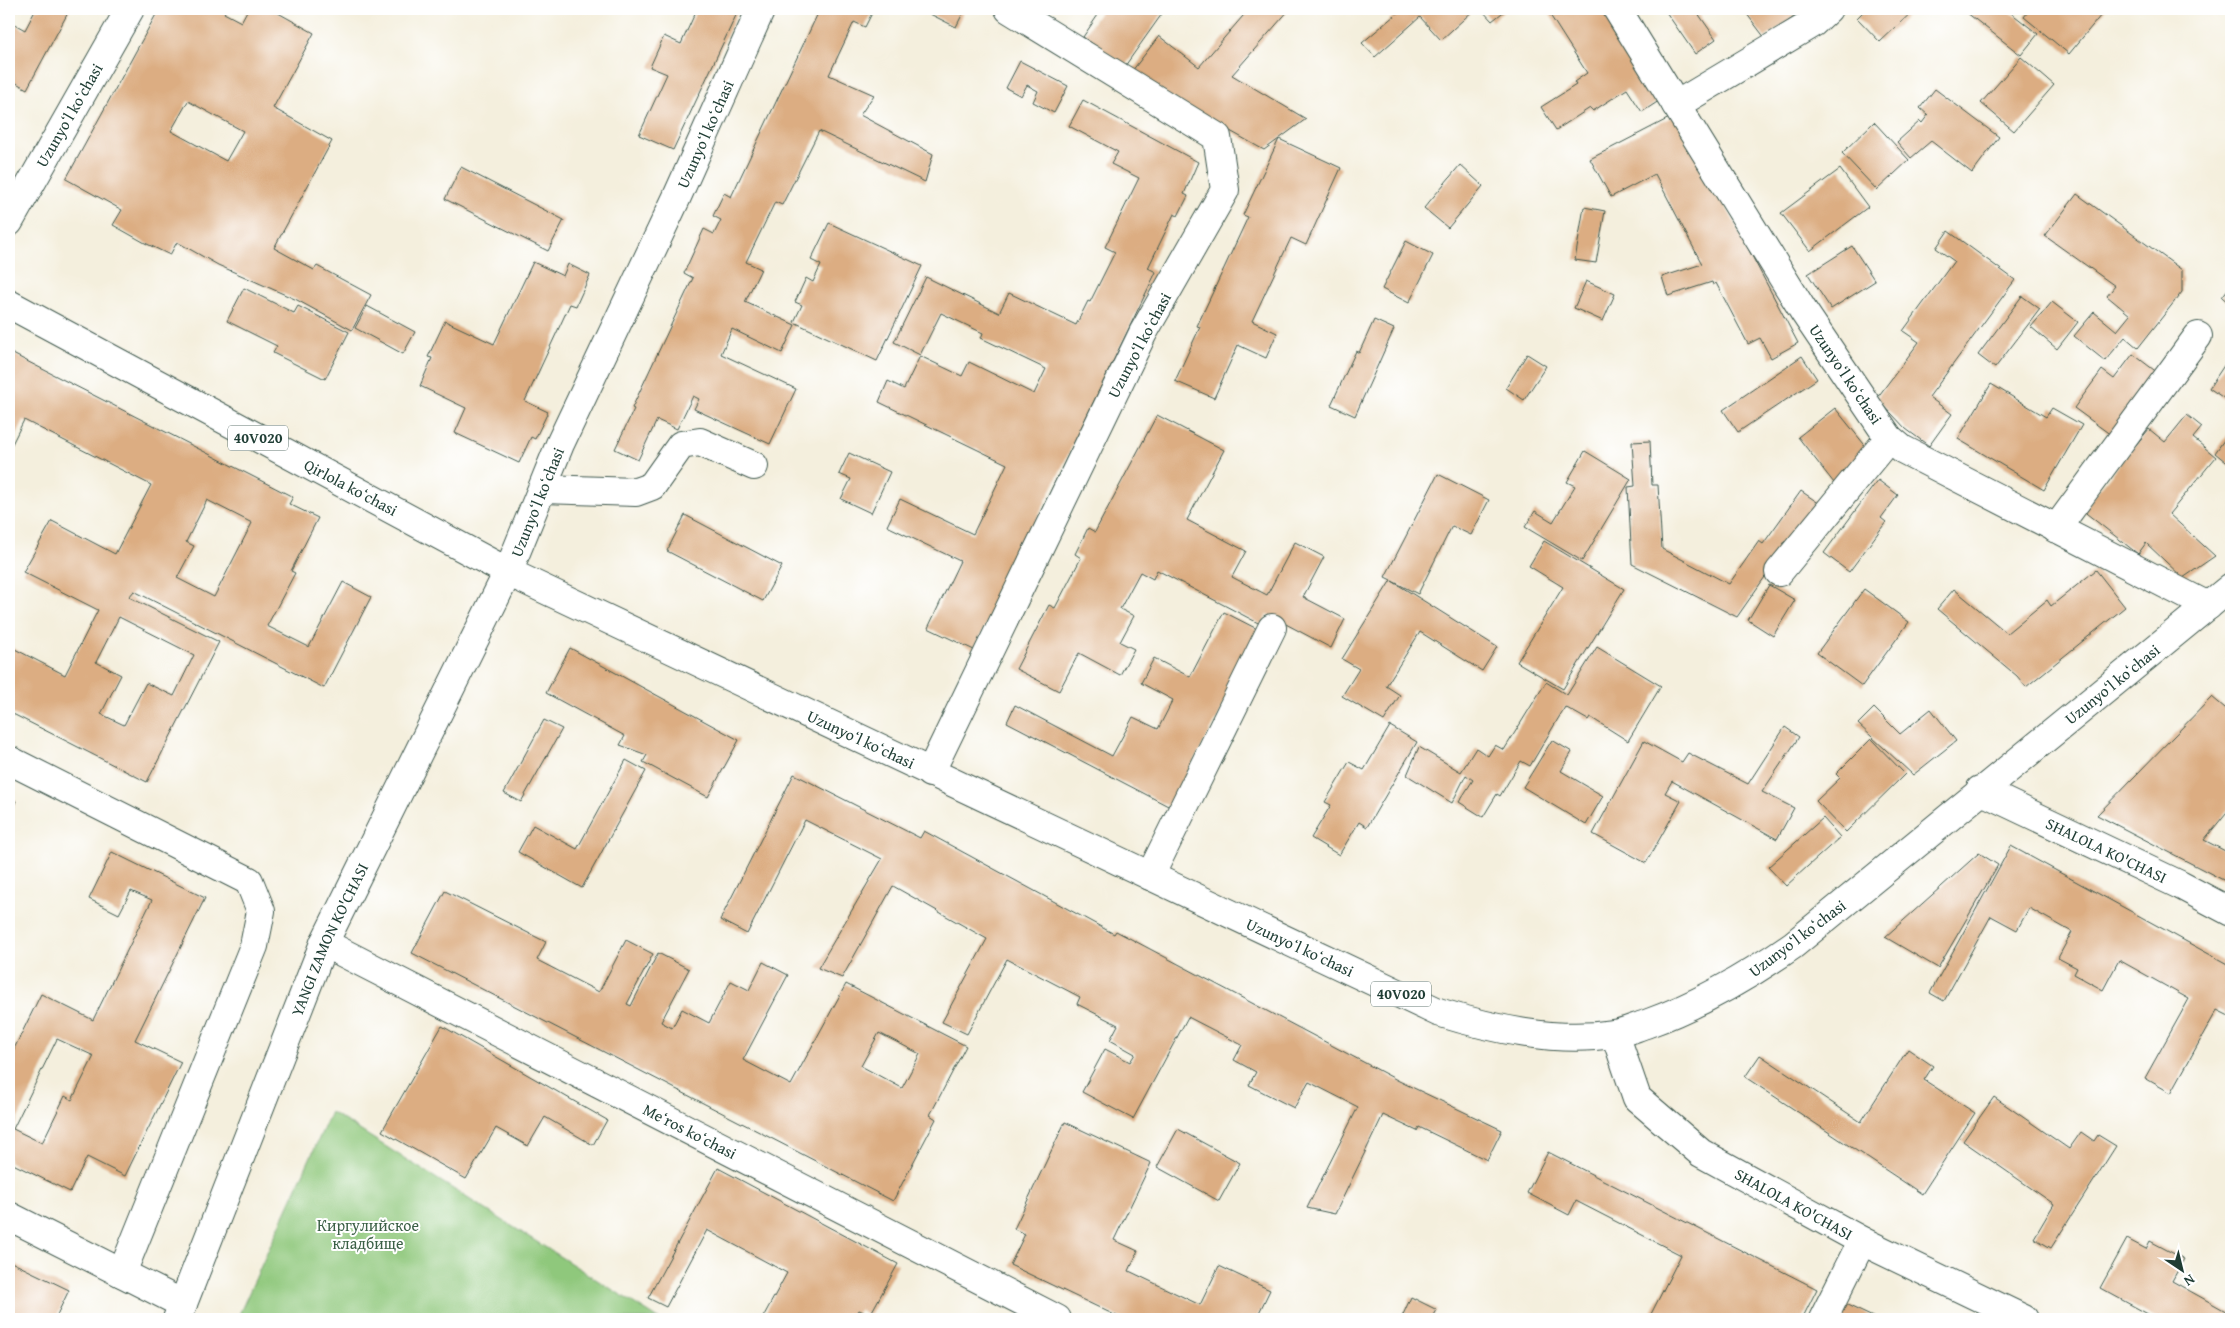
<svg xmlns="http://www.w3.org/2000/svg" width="2240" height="1328" viewBox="0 0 2240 1328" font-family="'Gentium Book Plus',serif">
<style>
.green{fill:#8fc87c;stroke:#578258}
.building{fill:#dcad82;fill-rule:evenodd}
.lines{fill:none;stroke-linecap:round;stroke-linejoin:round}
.minor-casing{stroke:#3f584d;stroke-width:30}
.major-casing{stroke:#3f584d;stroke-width:30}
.minor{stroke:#fff;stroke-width:28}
.major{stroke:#fff;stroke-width:28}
.labels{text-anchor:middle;stroke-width:4;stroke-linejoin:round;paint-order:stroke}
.shield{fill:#fff;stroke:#627771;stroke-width:1}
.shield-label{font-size:15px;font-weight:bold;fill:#1f3d34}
.street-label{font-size:16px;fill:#1f3d34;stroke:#fff}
.park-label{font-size:16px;fill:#3b6046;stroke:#fff}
</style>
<rect width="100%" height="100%" fill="#fff"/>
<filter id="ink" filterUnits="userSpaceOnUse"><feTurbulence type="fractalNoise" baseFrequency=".02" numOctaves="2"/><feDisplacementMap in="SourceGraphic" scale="10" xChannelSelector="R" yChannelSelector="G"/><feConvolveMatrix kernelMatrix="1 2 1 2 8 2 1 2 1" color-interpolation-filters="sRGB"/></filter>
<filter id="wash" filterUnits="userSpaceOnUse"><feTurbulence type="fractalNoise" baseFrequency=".0096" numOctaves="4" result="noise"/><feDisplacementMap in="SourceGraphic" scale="20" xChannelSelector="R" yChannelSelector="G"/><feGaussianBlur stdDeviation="1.12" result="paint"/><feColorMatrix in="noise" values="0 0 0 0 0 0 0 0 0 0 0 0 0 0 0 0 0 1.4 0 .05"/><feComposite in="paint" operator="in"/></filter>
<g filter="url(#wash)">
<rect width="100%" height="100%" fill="#f4efdd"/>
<!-- green -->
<polygon class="green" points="331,1112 659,1319 237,1319"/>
<g id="blocks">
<!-- building -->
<g class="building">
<polygon points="36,9 70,9 27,89 9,79 9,21 25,30"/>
<path d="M159,9H227L224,13L241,22L248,9H271L314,33L273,108L332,141L274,248L314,270L317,266L371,295L352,330L297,300L218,265L177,242L170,255L145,243L113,225L122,210L66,179ZM188,101L243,131L226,161L171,131Z"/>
<polygon points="697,9 739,9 673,150 639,135 667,74 650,67 664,36 681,44"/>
<polygon points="820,9 874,9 865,27 854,22 829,75 874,95 860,115 933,154 925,182 819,131 782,205 775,202 746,262 761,269 745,302 795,325 782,353 732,329 721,354 796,389 770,444 694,409 699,399 693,396 677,429 657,420 638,460 615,449 634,409 632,408 693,278 684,273 704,229 714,234 721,220 713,216 724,193 731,197"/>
<polygon points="920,9 965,9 956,27"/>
<polygon points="1102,9 1161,9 1164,11 1125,66 1083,37"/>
<polygon points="1249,9 1290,9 1232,75 1306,119 1264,150 1173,99 1132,71 1159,36 1199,67"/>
<polygon points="1402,9 1475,9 1441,40 1420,17 1375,57 1362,43"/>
<polygon points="1481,9 1507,9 1492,21"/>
<polygon points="1561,9 1608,9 1668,95 1642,112 1627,89 1593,111 1590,108 1556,130 1541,107 1576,85 1574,82 1587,73 1550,15"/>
<polygon points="1664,9 1695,9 1716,39 1695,54"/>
<polygon points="1743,9 1805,9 1765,38"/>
<polygon points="1866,9 1915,9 1880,42 1857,18"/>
<polygon points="1962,9 2006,9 2038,34 2021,55"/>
<polygon points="2030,9 2106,9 2069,54 2024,17"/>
<polygon points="2021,57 2054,85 2014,131 1981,103"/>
<polygon points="1020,61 1068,86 1054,113 1033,102 1038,91 1027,85 1021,96 1006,88"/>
<polygon points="1935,89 1999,137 1972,173 1931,141 1911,158 1897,142 1920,121 1922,123 1928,115 1920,108"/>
<polygon points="1083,100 1198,162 1184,194 1188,196 1178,216 1174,214 1148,268 1156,272 974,650 928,628 960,561 887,526 900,499 973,534 1007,464 879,402 888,381 904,389 920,356 962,376 969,362 1034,394 1046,369 981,338 983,333 941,313 920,355 894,342 926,277 999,313 1009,293 1076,325 1088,301 1090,302 1115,252 1105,247 1139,178 1111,164 1118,152 1069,126"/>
<polygon points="1677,114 1798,343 1771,358 1760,338 1748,344 1716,283 1713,285 1712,282 1668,296 1662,277 1702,264 1655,174 1611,197 1590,159"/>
<polygon points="1874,122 1909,160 1877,190 1842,153"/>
<polygon points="1279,139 1341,168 1306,245 1291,238 1252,321 1277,333 1266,358 1238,345 1214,398 1175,381 1200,327 1197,326 1248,217 1243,215"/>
<polygon points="1460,165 1483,186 1448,228 1424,208"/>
<polygon points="461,167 564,220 548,251 445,199"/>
<polygon points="1840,169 1868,207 1810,251 1781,213"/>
<polygon points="2077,194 2182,270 2182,292 2138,348 2125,337 2105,361 2074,336 2094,312 2117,331 2130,315 2107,296 2115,286 2045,236"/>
<polygon points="1584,207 1605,211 1596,263 1575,260"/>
<polygon points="829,223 922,266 877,361 794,322 802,305 795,302 806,278 813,282 821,265 811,260"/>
<polygon points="1948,231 2015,280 1929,397 1952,414 1929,446 1906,429 1877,398 1919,342 1903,331 1954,261 1936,248"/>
<polygon points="1406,241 1433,255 1409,303 1382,289"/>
<polygon points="1852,246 1875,281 1831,309 1808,274"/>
<polygon points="533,262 563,276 568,264 590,275 576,306 570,304 525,401 548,412 535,439 531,437 519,463 455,433 466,408 420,386 432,358 428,357 445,321 494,344"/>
<polygon points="1586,281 1615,294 1603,321 1574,308"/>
<polygon points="2231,285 2231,305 2222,297"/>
<polygon points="244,288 294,313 298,306 349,332 325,379 273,353 277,346 227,321"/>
<polygon points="2022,296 2040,309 1995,368 1978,355"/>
<polygon points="2052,302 2078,322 2057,349 2031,327"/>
<polygon points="367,306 415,332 403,354 355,328"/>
<polygon points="1374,320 1394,329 1355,416 1331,405 1356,351 1359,353"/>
<path d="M9,352L293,497L289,504L318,518L291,571L295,573L267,626L309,647L343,582L371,597L324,688L134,591L129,597L219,642L147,782L9,712V646L65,675L98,610L23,572L52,521L115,554L151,485L24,420L9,450ZM207,500L252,523L214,597L177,578L194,546L186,542ZM119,617L194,655L174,696L146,683L124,725L101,714L121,675L96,662Z"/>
<polygon points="1527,354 1546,366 1524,400 1506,388"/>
<polygon points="2133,354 2158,373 2111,435 2074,408 2102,370 2114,379"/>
<polygon points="2231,355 2231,403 2209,388"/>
<polygon points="1802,356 1817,379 1738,432 1723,410"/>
<polygon points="1991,384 2046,417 2052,408 2082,425 2044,490 1958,439"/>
<polygon points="1835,408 1872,454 1834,483 1798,437"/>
<polygon points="1157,415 1224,450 1187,520 1246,551 1232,577 1267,595 1295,542 1324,557 1303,597 1345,619 1331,648 1267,614 1262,625 1157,570 1153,579 1140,572 1120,609 1134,616 1120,642 1134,649 1120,675 1079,653 1059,691 1016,669 1049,605 1055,608 1081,558 1075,554 1088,528 1095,532"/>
<polygon points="2187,415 2202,427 2193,438 2216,457 2169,514 2215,556 2183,578 2146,543 2138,554 2082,510 2149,429 2165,442"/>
<polygon points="2231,430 2231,466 2215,453"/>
<polygon points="1650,441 1652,485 1658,485 1662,549 1729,584 1759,541 1763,544 1801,491 1820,504 1776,561 1737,617 1632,564 1628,487 1635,486 1632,442"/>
<polygon points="1585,451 1631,479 1582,561 1525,527 1535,511 1553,522 1575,486 1567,482"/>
<polygon points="849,453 890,472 871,513 841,499 851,479 839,474"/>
<polygon points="1438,474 1489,500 1471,535 1452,526 1418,594 1392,581 1497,647 1482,671 1420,632 1386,686 1400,695 1384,721 1342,696 1359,669 1342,659 1391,580 1385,577"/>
<polygon points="1878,480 1898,495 1881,518 1886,522 1849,572 1824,553"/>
<polygon points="685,515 782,566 763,601 667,551"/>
<polygon points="1544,541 1624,589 1563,689 1517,662 1563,587 1529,566"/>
<polygon points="2096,570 2125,607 2026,687 2017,676 1937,609 1954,589 2007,633 2047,600 2051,606"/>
<polygon points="1769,585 1795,600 1773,636 1748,620"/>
<polygon points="1864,589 1909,622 1862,686 1817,653"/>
<polygon points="1224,612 1263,632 1170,807 1007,722 1015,705 1112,756 1133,717 1158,729 1173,700 1141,683 1154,658 1190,677"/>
<polygon points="1597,647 1661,686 1628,741 1590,717 1588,720 1565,707 1530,766 1521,761 1500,796 1497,794 1483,817 1459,802 1473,780 1466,775 1452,803 1407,775 1419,747 1461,772 1476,748 1488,756 1495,745 1504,750 1546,682 1567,695"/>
<polygon points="570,648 739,740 708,797 643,762 647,755 620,745 625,736 546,693"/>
<polygon points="2212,697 2231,713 2231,807 2204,840 2231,854 2231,884 2097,815"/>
<polygon points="1874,708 1900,734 1931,709 1956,741 1913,775 1858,724"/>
<polygon points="544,720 562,729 521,802 504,793"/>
<polygon points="1390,726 1417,742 1367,827 1359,822 1339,855 1311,838 1331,805 1325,802 1349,762 1364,770"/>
<polygon points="1785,727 1799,737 1762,792 1794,808 1777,839 1672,781 1665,793 1681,801 1646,863 1593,834 1644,741 1682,762 1688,753 1748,784"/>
<polygon points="1871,739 1905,774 1846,832 1816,801 1840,778 1836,774"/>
<polygon points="1552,740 1572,752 1561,771 1603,796 1586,825 1523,787"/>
<polygon points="626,760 646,771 582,888 518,852 533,825 577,849"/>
<polygon points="794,774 920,838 924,831 1114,934 1116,931 1399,1081 1502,1130 1487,1160 1419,1127 1417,1131 1383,1115 1335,1214 1307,1208 1358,1107 1309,1082 1294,1108 1249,1085 1256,1072 1234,1060 1242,1045 1188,1017 1133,1119 1082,1092 1105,1049 1130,1062 1135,1054 1110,1040 1118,1025 1077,1004 1080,997 1007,959 967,1034 942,1022 987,939 893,886 842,978 818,968 882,859 805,820 747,934 720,920"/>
<polygon points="9,797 16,801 9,816"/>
<polygon points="1823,818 1840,837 1786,886 1768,867"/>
<polygon points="2011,846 2231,966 2231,1017 2217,1010 2171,1093 2145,1078 2189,999 2119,960 2103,990 2074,974 2077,968 2058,958 2072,932 2029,908 2017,930 1991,916 1944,1001 1930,993"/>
<path d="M112,852L205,898L135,1040L181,1062L125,1176L87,1157L70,1192L9,1162V1059L41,994L93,1020L152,900L131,891L119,914L89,899ZM57,1039L94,1056L72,1100L65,1096L42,1143L13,1129Z"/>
<polygon points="1979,853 1998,865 1938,968 1885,937"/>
<path d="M445,891L546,942L537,960L599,992L626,940L653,954L627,1004L631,1006L658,953L689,969L661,1022L672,1028L682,1009L709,1023L731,981L749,990L763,962L788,975L743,1060L791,1085L846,984L966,1046L930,1115L936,1119L893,1201L412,953ZM879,1033L920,1054L902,1088L861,1066Z"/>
<polygon points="442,1026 607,1120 593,1145 545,1117 528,1146 496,1128 466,1179 382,1131"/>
<polygon points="1908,1049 1933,1066 1924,1080 1975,1113 1922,1194 1745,1077 1760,1055 1861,1122"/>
<polygon points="1994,1097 2069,1149 2081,1132 2094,1141 2098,1135 2116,1146 2051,1248 2034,1238 2054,1204 1963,1141"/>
<polygon points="1065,1122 1151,1163 1114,1240 1138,1251 1129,1271 1200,1305 1219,1266 1270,1290 1256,1319 1123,1319 1010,1265 1025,1234 1014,1229"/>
<polygon points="1178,1129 1240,1163 1219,1201 1157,1167"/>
<polygon points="1548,1152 1817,1289 1802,1319 1684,1319 1680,1317 1679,1319 1656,1319 1650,1316 1681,1255 1576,1201 1569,1215 1527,1193"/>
<polygon points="718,1168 898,1264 870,1315 859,1310 854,1319 762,1319 787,1273 707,1230 666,1307 648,1298"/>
<polygon points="2127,1239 2146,1249 2150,1241 2184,1259 2172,1281 2231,1314 2231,1319 2157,1319 2100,1288"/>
<polygon points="9,1261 69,1290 55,1319 9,1319"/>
<polygon points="1411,1297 1437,1310 1432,1319 1401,1319"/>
<polygon points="1845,1304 1877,1319 1837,1319"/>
</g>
</g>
</g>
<g filter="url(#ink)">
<use href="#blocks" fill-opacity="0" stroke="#3f584d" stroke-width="1"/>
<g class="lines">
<defs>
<g id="minor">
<polyline points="1617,9 1804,312 1889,438 1902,449 2208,606"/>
<polyline points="1676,105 1813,23 1828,9"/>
<polyline points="9,222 130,9"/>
<polyline points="543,489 636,492 652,486 681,445 700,442 754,466"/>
<polyline points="2056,529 2198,336"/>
<polyline points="1779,572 1889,438"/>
<polyline points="9,760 249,881 261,911 254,946 122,1273"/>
<polyline points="930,773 1143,333 1225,190 1217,137 1009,9"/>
<path id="s1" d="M1980,790L2180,885L2231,912"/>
<polyline points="1150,876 1272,628"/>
<polyline points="324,943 1057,1319"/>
<path id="s2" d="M1615,1034L1637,1098L1701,1153L1862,1241L2024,1319"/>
<polyline points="9,1216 183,1304"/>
<path id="s3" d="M177,1319L324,943L508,572L560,444L676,199L761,9"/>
<polyline points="1823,1319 1862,1241"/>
</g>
<path id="major" d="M9,304L508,572L1438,1012C1493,1029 1555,1043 1613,1034C1624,1033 1636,1027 1646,1024C1699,1005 1747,977 1793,945L2231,587"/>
</defs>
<!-- minor casing -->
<use href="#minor" class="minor-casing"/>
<!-- major casing -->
<use href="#major" class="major-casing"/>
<!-- minor -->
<use href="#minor" class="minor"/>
<!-- major -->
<use href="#major" class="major"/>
</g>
</g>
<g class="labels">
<!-- shield labels -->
<g class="shield">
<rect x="228" y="425.5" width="60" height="25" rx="4"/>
<rect x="1371" y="981.5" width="60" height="25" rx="4"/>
</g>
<g class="shield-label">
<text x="258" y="443">40V020</text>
<text x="1401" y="999">40V020</text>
</g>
<!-- street labels -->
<g class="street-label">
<text transform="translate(69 115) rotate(-60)" y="6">Uzunyoʻl koʻchasi</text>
<text transform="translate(705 134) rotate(-66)" y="6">Uzunyoʻl koʻchasi</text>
<text transform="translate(1139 345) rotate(-62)" y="6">Uzunyoʻl koʻchasi</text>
<text transform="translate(1846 374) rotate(56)" y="6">Uzunyoʻl koʻchasi</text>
<text transform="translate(351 487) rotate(28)" y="6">Qirlola koʻchasi</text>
<text transform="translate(537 502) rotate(-68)" y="6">Uzunyoʻl koʻchasi</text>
<text transform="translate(2112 684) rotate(-39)" y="6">Uzunyoʻl koʻchasi</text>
<text transform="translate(861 739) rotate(25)" y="6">Uzunyoʻl koʻchasi</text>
<text dy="6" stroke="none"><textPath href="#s1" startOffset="140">SHALOLA KO'CHASI</textPath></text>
<text transform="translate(1797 938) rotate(-37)" y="6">Uzunyoʻl koʻchasi</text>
<text dy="6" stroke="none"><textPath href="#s3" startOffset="409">YANGI ZAMON KO'CHASI</textPath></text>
<text transform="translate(1300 947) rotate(25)" y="6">Uzunyoʻl koʻchasi</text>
<text transform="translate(690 1131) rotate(27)" y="6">Meʻros koʻchasi</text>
<text dy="6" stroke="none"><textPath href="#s2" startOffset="258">SHALOLA KO'CHASI</textPath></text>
</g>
<!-- park labels -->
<g class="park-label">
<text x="368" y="1231">Киргулийское<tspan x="368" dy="18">кладбище</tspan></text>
</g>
</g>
<!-- margin -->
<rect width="2240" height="1328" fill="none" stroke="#fff" stroke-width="30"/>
<!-- north arrow -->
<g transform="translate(2182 1270) rotate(145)" stroke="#ffffff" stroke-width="4" paint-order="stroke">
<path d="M0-4L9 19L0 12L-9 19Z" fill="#1f3d34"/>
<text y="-8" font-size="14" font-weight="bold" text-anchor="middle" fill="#1f3d34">N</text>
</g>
</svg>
